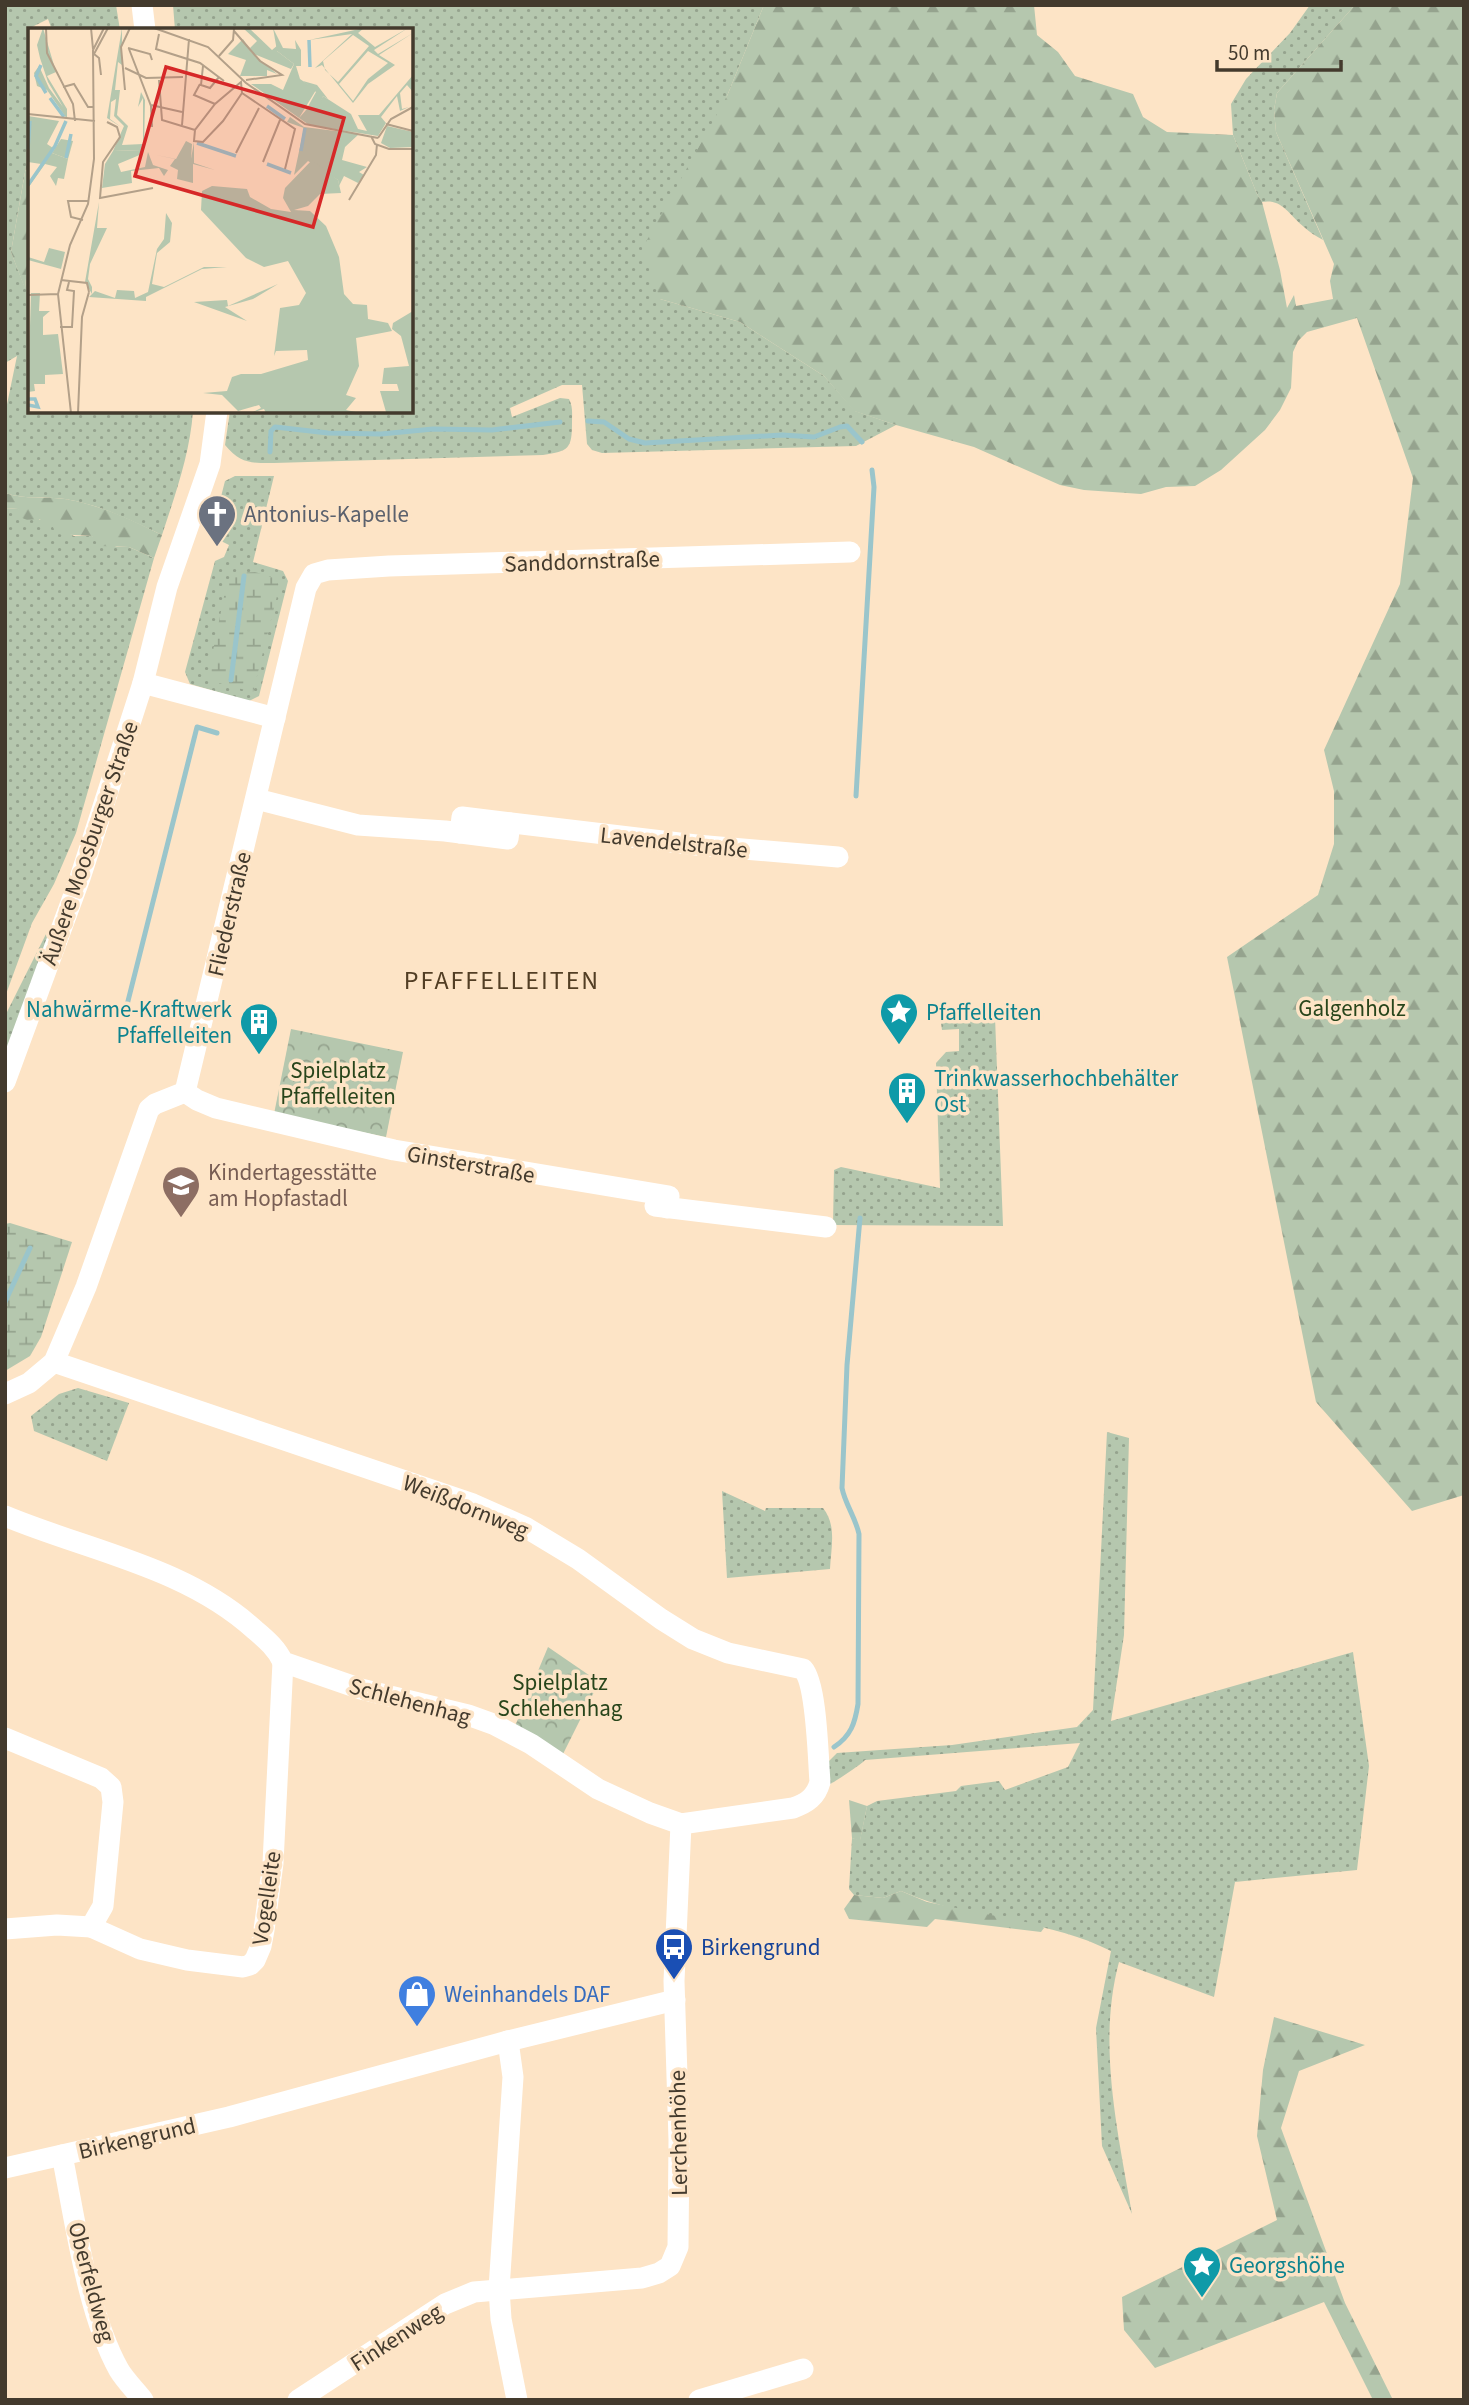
<svg xmlns="http://www.w3.org/2000/svg" width="1469" height="2405" viewBox="0 0 1469 2405" font-family="'Source Sans 3',sans-serif">
<style>
.grass{fill:url(#grass-dots)}
.forest{fill:url(#forest-firs)}
.wetland{fill:url(#wetland-marsh)}
.park{fill:url(#park-crowns)}
.lines{fill:none;stroke-linecap:round;stroke-linejoin:round}
.stream{stroke:#9ac5cb;stroke-width:5}
.minor{stroke:#fff;stroke-width:21}
.labels{text-anchor:middle;stroke-width:7;stroke-linejoin:round;paint-order:stroke}
.worship-label{font-size:23px;fill:#5b616d;stroke:#fde4c6;text-anchor:start}
.street-label{font-size:23px;fill:#433a2d;stroke:#fde4c6}
.park-label{font-size:23px;fill:#28451b;stroke:#fde4c6}
.culture-label{font-size:23px;fill:#0d838f;stroke:#fde4c6;text-anchor:start}
.education-label{font-size:23px;fill:#785e54;stroke:#fde4c6;text-anchor:start}
.transit-label{font-size:23px;fill:#164399;stroke:#fde4c6;text-anchor:start}
.shop-label{font-size:23px;fill:#366cbe;stroke:#fde4c6;text-anchor:start}
.quarter-label{font-size:26px;letter-spacing:2px;fill:#523e24;stroke:#fde4c6}
.inset-river{fill:none;stroke:#9ac5cb;stroke-width:3.5}
.inset-road{fill:none;stroke:#b3a089;stroke-width:2}
.view{fill:#d62828;fill-opacity:0.15;stroke:#d62828;stroke-width:3.5}
.inset-edge{fill:none;stroke:#433a2d;stroke-width:3.5}
</style>
<defs>
<pattern id="grass-dots" width="8" height="8" patternUnits="userSpaceOnUse" patternTransform="scale(1.75)"><rect width="8" height="8" fill="#b5c7ae"/><path d="M2 2h.1M6 6h.1" fill="none" stroke="#95a38e" stroke-width="1.8" stroke-linecap="round"/></pattern>
<pattern id="forest-firs" width="22" height="20" patternUnits="userSpaceOnUse" patternTransform="scale(1.75)"><rect width="22" height="20" fill="#b5c7ae"/><path d="M5 1l3.5 6h-7zM16 11l3.5 6h-7z" fill="#95a38e"/></pattern>
<pattern id="wetland-marsh" width="20" height="14" patternUnits="userSpaceOnUse" patternTransform="scale(1.75)"><rect width="20" height="14" fill="#b5c7ae"/><path d="M1 5h8M5 5V1M11 12h8M15 12V8" fill="none" stroke="#95a38e"/></pattern>
<pattern id="park-crowns" width="20" height="18" patternUnits="userSpaceOnUse" patternTransform="scale(1.75)"><rect width="20" height="18" fill="#b5c7ae"/><path d="M2 6a3 3 0 1 1 6 0M12 15a3 3 0 1 1 6 0" fill="none" stroke="#95a38e"/></pattern>
</defs>
<rect width="100%" height="100%" fill="#fde4c6"/>
<!-- grass -->
<g class="grass">
<path d="M5,5H116L120,30H52L48,19L30,28L28,155L11,252L25,288L30,237V411H193C190,454 175,495 162,535C130,520 101,505 65,499C44,496 27,500 5,493V414L17,356L5,363Z"/>
<path d="M173,5H764L727,96L660,299L740,322L824,376L855,411L896,425L856,446L602,453L592,450L587,444L582,385H562L510,408L512,417L560,398L569,399C573,407 572,413 572,422C572,449 569,451 543,455L274,463C251,463 241,464 225,445L230,411H411V30H175Z"/>
<path d="M1310,5H1355L1277,93L1274,110L1276,132L1323,240C1316,236 1309,232 1304,227C1290,216 1282,198 1262,202L1257,194L1233,135L1231,104L1246,79L1290,33Z"/>
<polygon points="235,476 274,476 253,562 283,571 288,581 259,696 249,701 190,684 185,672 215,561 224,557 229,545 211,536 225,481"/>
<polygon points="5,508 18,509 74,536 92,536 117,547 129,547 154,558 76,833 54,884 32,923 5,997"/>
<polygon points="60,925 5,1062 5,1016 47,932"/>
<polygon points="995,1017 1003,1226 833,1225 834,1170 841,1167 940,1188 936,1063 946,1052 959,1051 959,1029 942,1030 941,1023"/>
<polygon points="78,1388 129,1403 107,1461 34,1431 31,1416 59,1394"/>
<path d="M1107,1432L1129,1438L1124,1635L1111,1721L1353,1652L1369,1766L1357,1870L1235,1882L1214,1997L1119,1962C1097,2044 1118,2132 1132,2214L1102,2146L1096,2028L1111,1951C1045,1917 968,1921 901,1891L883,1898L854,1895L849,1889L852,1838L860,1840L867,1806L877,1801L956,1791L961,1786L999,1781L1005,1790L1068,1767L1080,1743L865,1760C863,1763 835,1782 830,1784L828,1762L837,1753L952,1745L1077,1727L1093,1710Z"/>
<path d="M722,1491L765,1511L766,1508H823C837,1525 831,1548 830,1569L727,1578Z"/>
</g>
<!-- forest -->
<g class="forest">
<polygon points="764,5 1034,5 1037,35 1058,52 1075,76 1133,94 1143,117 1167,132 1233,135 1257,194 1262,202 1280,270 1287,308 1294,295 1296,306 1333,299 1330,281 1334,264 1276,132 1274,110 1277,93 1355,5 1464,5 1464,1495 1412,1511 1316,1402 1227,957 1318,895 1334,844 1334,791 1324,750 1400,584 1413,478 1357,318 1307,332 1298,341 1293,352 1291,388 1280,410 1265,430 1221,470 1195,486 1166,487 1141,494 1084,490 1060,485 974,447 896,425 854,411 824,376 740,322 660,299 642,249 727,96"/>
<polygon points="30,73 30,237 25,289 11,252 28,155"/>
<path d="M5,493C27,500 44,496 65,499C101,505 130,519 162,535L154,558L129,547L99,546L92,536L56,534L53,527L42,526L40,519L27,520L20,517L18,509L5,508Z"/>
<polygon points="849,1800 867,1806 860,1841 852,1838"/>
<polygon points="901,1891 927,1902 1040,1925 1044,1928 1041,1932 935,1919 927,1927 849,1919 844,1909 854,1895 883,1898"/>
<polygon points="1274,2017 1365,2045 1299,2071 1281,2128 1345,2303 1393,2400 1373,2400 1324,2302 1155,2368 1124,2330 1122,2297 1277,2220 1257,2136 1263,2070"/>
</g>
<!-- wetland -->
<g class="wetland">
<polygon points="255,572 275,578 279,588 253,692 211,681 208,675 227,582 236,573"/>
<polygon points="10,1223 72,1242 41,1337 30,1356 5,1371 5,1224"/>
</g>
<!-- park -->
<g class="park">
<polygon points="291,1029 403,1052 386,1137 274,1114"/>
<polygon points="548,1647 599,1682 562,1756 515,1726"/>
</g>
<g class="lines">
<!-- stream -->
<g class="stream">
<polyline points="588,421 604,422 629,439 645,443 782,435 814,437 840,427 847,426 862,442"/>
<polyline points="270,452 271,431 275,427 328,433 381,434 433,429 492,430 560,422"/>
<polyline points="231,680 244,576"/>
<polyline points="856,796 874,487 872,470"/>
<polyline points="127,1005 197,727 217,733"/>
<polyline points="5,1302 30,1248"/>
<path d="M834,1747C851,1736 855,1723 858,1704L859,1534C855,1516 845,1504 842,1488L847,1365L860,1218"/>
</g>
<!-- minor -->
<g class="minor">
<polyline points="142,5 145,30"/>
<polyline points="143,683 275,718"/>
<polyline points="256,799 358,825 445,831 508,839 510,823"/>
<polyline points="460,833 462,817 696,845 838,857"/>
<polyline points="5,1082 80,878 143,683 167,587 210,464 217,411"/>
<polyline points="185,1092 197,1100 216,1108 394,1150 669,1196 667,1208"/>
<polyline points="655,1206 826,1227"/>
<polyline points="5,1394 29,1383 54,1362 86,1287 149,1109 155,1104 185,1092 306,588 314,574 328,570 389,566 850,552"/>
<path d="M5,1516C89,1551 186,1567 255,1630C267,1640 277,1649 283,1662L361,1689L468,1715L493,1724L531,1744L598,1789L650,1813L681,1824L793,1808C807,1803 816,1797 820,1782C818,1759 817,1684 803,1669L728,1653L693,1639L661,1619L578,1559L525,1527L473,1504L54,1362"/>
<polyline points="5,1738 101,1778 111,1787 113,1802 103,1906 91,1927 57,1925 5,1929"/>
<polyline points="91,1927 140,1949 187,1960 243,1967 250,1965 255,1960 261,1946 264,1930 273,1863 283,1662"/>
<polyline points="508,2041 513,2077 499,2289 501,2319 517,2400"/>
<path d="M62,2155C75,2219 87,2313 119,2370C125,2380 135,2390 143,2400"/>
<polyline points="5,2168 229,2117 508,2041 675,2000"/>
<polyline points="298,2400 445,2304 474,2292 642,2278 659,2273 670,2266 678,2247 679,2140 674,1981 681,1824"/>
<polyline points="699,2400 803,2369"/>
</g>
</g>
<!-- icons -->
<defs>
<symbol id="church-pin" viewBox="-11 -11 22 30"><path d="M0 17L-7.5 6A9.5 9.5 0 1 1 7.5 6Z" fill="#6b7280" stroke="#fde4c6"/><path d="M-1.2-6h2.4v3.5h3.3v2.4h-3.3V6h-2.4V-.1h-3.3v-2.4h3.3Z" fill="#fff"/></symbol>
<symbol id="sight-pin" viewBox="-11 -11 22 30"><path d="M0 17L-7.5 6A9.5 9.5 0 1 1 7.5 6Z" fill="#0f9aa8" stroke="#fde4c6"/><path d="M0-6L1.8-2.2L6-1.7L2.9 1.2L3.7 5.4L0 3.3L-3.7 5.4L-2.9 1.2L-6-1.7L-1.8-2.2Z" fill="#fff"/></symbol>
<symbol id="building-pin" viewBox="-11 -11 22 30"><path d="M0 17L-7.5 6A9.5 9.5 0 1 1 7.5 6Z" fill="#0f9aa8" stroke="#fde4c6"/><path d="M-4-6H4V6H1V3H-1V6H-4ZM-2.5-4.3h1.7v1.8h-1.7ZM.8-4.3h1.7v1.8H.8ZM-2.5-1h1.7V.8h-1.7ZM.8-1h1.7V.8H.8Z" fill="#fff"/></symbol>
<symbol id="school-pin" viewBox="-11 -11 22 30"><path d="M0 17L-7.5 6A9.5 9.5 0 1 1 7.5 6Z" fill="#8d6e63" stroke="#fde4c6"/><path d="M0-5L7-2L0 1L-7-2ZM-4 1L0 2.5L4 1V4Q0 6-4 4Z" fill="#fff"/></symbol>
<symbol id="bus-pin" viewBox="-11 -11 22 30"><path d="M0 17L-7.5 6A9.5 9.5 0 1 1 7.5 6Z" fill="#1a4fb4" stroke="#fde4c6"/><path d="M-5-6H5V4H4V6H2V4H-2V6H-4V4H-5ZM-3.5-4V0h7V-4ZM-3.5 1.2v1.5H-2V1.2ZM2 1.2v1.5H3.5V1.2Z" fill="#fff"/></symbol>
<symbol id="shop-pin" viewBox="-11 -11 22 30"><path d="M0 17L-7.5 6A9.5 9.5 0 1 1 7.5 6Z" fill="#3f7fe0" stroke="#fde4c6"/><path d="M-5-2.5h2.3a2.7 3.5 0 0 1 5.4 0H5L5.5 6h-11ZM-1.5-2.5h3a1.5 2.3 0 0 0-3 0Z" fill="#fff"/></symbol>
</defs>
<g fill-rule="evenodd">
<use href="#church-pin" x="195" y="492" width="44" height="60"/>
<use href="#sight-pin" x="877" y="990" width="44" height="60"/>
<use href="#building-pin" x="237" y="1000" width="44" height="60"/>
<use href="#building-pin" x="885" y="1069" width="44" height="60"/>
<use href="#school-pin" x="159" y="1163" width="44" height="60"/>
<use href="#bus-pin" x="652" y="1925" width="44" height="60"/>
<use href="#shop-pin" x="395" y="1972" width="44" height="60"/>
<use href="#sight-pin" x="1180" y="2243" width="44" height="60"/>
</g>
<g class="labels">
<!-- worship labels -->
<g class="worship-label">
<text x="244" y="522">Antonius-Kapelle</text>
</g>
<!-- street labels -->
<g class="street-label">
<text transform="translate(582 561) rotate(-2)" y="8">Sanddornstraße</text>
<text transform="translate(674 842) rotate(6)" y="8">Lavendelstraße</text>
<text transform="translate(89 843) rotate(-71)" y="8">Äußere Moosburger Straße</text>
<text transform="translate(229 914) rotate(-77)" y="8">Fliederstraße</text>
<text transform="translate(471 1164) rotate(10)" y="8">Ginsterstraße</text>
<text transform="translate(466 1506) rotate(22)" y="8">Weißdornweg</text>
<text transform="translate(410 1701) rotate(15)" y="8">Schlehenhag</text>
<text transform="translate(266 1898) rotate(-82)" y="8">Vogelleite</text>
<text transform="translate(678 2133) rotate(-91)" y="8">Lerchenhöhe</text>
<text transform="translate(137 2138) rotate(-13)" y="8">Birkengrund</text>
<text transform="translate(92 2282) rotate(75)" y="8">Oberfeldweg</text>
<text transform="translate(396 2337) rotate(-33)" y="8">Finkenweg</text>
</g>
<!-- park labels -->
<g class="park-label">
<text x="1352" y="1016">Galgenholz</text>
<text x="338" y="1078">Spielplatz<tspan x="338" dy="26">Pfaffelleiten</tspan></text>
<text x="560" y="1690">Spielplatz<tspan x="560" dy="26">Schlehenhag</tspan></text>
</g>
<!-- culture labels -->
<g class="culture-label">
<text x="232" y="1017" text-anchor="end">Nahwärme-Kraftwerk<tspan x="232" dy="26">Pfaffelleiten</tspan></text>
<text x="926" y="1020">Pfaffelleiten</text>
<text x="934" y="1086">Trinkwasserhochbehälter<tspan x="934" dy="26">Ost</tspan></text>
<text x="1229" y="2273">Georgshöhe</text>
</g>
<!-- education labels -->
<g class="education-label">
<text x="208" y="1180">Kindertagesstätte<tspan x="208" dy="26">am Hopfastadl</tspan></text>
</g>
<!-- transit labels -->
<g class="transit-label">
<text x="701" y="1955">Birkengrund</text>
</g>
<!-- shop labels -->
<g class="shop-label">
<text x="444" y="2002">Weinhandels DAF</text>
</g>
<!-- quarter labels -->
<g class="quarter-label">
<text x="502" y="989">PFAFFELLEITEN</text>
</g>
</g>
<!-- overview -->
<g transform="translate(28 28)">
<rect width="385" height="385" fill="#fde4c6"/>
<path d="M94,0V37L90,34L87,62H92L89,87L100,98L94,117L115,116V70L110,79L113,64L117,72L116,122L85,123L96,98L86,88L88,71L83,74L82,91L93,99L79,90ZM245,0L255,20L268,21L267,12L273,22V38H268L272,51L288,62L271,90L280,80L288,83L295,68L323,86L330,101L339,103L330,87H351L385,47V64L379,57L372,65L374,81L381,79L372,83L369,68L353,89L358,95L350,108L281,97L223,56H243L255,62L266,36L249,23ZM277,0L281,12L336,0L330,5L347,19L380,0L346,22L350,26L385,5L351,27L367,37L340,56L325,75L294,37L287,40L324,6L281,12ZM325,7L341,18L310,54L297,42L295,33ZM340,23L360,35L340,51L325,73L311,56ZM215,11L224,25L249,46L239,42V48H212L218,32L200,26ZM0,88L31,93L19,116L25,120L32,111L24,125L40,131L36,151L30,150L28,158L22,148L29,139L17,136L0,160L13,136L0,134ZM262,89L276,99L331,106L317,119L314,132L339,139L331,144L336,147L330,155L316,148L311,158L310,152L280,133L266,147L276,100L259,94ZM359,98L385,104V119L362,120L353,115ZM158,113L164,116L163,131L166,114V135L187,142L165,136V155L149,151L150,142L142,138L147,131L128,127L148,131ZM71,174L69,200H79L62,236L60,251L64,259V266L57,254ZM138,185L144,195L142,214L129,225L124,256L136,259L176,239H199L174,241L118,269V273L61,269L67,263L87,270L89,262L106,263L107,270L120,264L129,221L136,211ZM21,220L37,224L33,241L0,232V229L16,234ZM250,256L225,271L197,279L219,293L166,274L199,272L200,278ZM3,265H12L11,283H22L15,289V307L30,306L35,346L17,347V356H6L7,363L0,364Z" fill="#b5c7ae" fill-rule="evenodd"/>
<path d="M15,0L28,44L19,48L39,81V91L19,62L9,58L6,45L11,38L21,60L35,79L20,54L12,30L9,17ZM215,0H221L244,22L250,17L249,23L266,36L263,41L226,26L222,20L229,13ZM275,53L289,57L300,71L295,68L290,84L280,79L273,91L288,64ZM114,122V126L90,136L93,144L117,139L120,124L125,137L140,142L136,148L131,140L103,143L104,155L74,160L77,136L85,123ZM284,132L310,152L313,165L292,166L280,178L266,182L282,183L298,198L311,229L316,266L325,276L339,277L340,291L360,295L364,303L328,310L331,338L318,367L328,370L318,382L333,385H238L236,381L223,385L233,380L231,377L210,383L194,367L175,365L199,363L204,349L213,346H233L280,332L279,322L248,323L246,328L252,280L271,277L278,265L260,233L236,239L218,230L173,182L174,163L184,158L219,161L222,169L243,181L263,184L255,170L257,160ZM385,283V385L358,384L352,363H371L369,356H354L356,340L381,338L373,308L364,301L365,295Z" fill="#b5c7ae"/>
<path d="M33,111L45,113L40,131L24,125Z" fill="#b5c7ae"/>
<path class="inset-river" d="M281,12L282,39M13,37L8,48L18,65M22,70L36,89M239,78L257,91M169,115L208,128M0,121L2,93M273,123L277,100M38,130L43,106M239,136L263,145M0,157L27,118L38,93M0,371H7L10,379L0,377"/>
<path class="inset-road" d="M18,0L19,25L45,76L47,93M63,0L65,21M126,0L180,19L218,55L277,96L350,110M206,3L232,33L254,47L218,52M131,6L128,21L172,35L196,53M100,20L122,26L124,32M101,21L123,78L124,99M66,26L80,0M66,26L71,30L73,47M191,28L205,12L206,1M175,38L173,57L182,60L191,49M97,40L118,50L155,49M131,52L134,92L167,102M213,54L214,65L195,93L175,114L166,113L167,102L187,76ZM172,56L166,67L187,76M35,59L46,56L60,79H65M97,62L93,19L102,0M214,65L267,101L257,141M123,77L154,84M0,86L67,93M79,94L89,99L92,109L75,134L72,170L125,160M358,96L385,103M154,97L161,11M343,108L347,116L361,121H385M350,110L363,91L385,79M208,125L231,80M235,134L252,92M321,172L348,127L349,116M55,192L43,189L40,173H60M33,252L59,255L61,264M0,267L30,266M32,299H44L46,263L39,262L41,254M43,385L30,266L42,217L60,176L66,131L65,22L76,0M50,385L54,289L61,264"/>
<path class="view" d="M138,39L316,90L285,199L107,148Z"/>
<rect width="385" height="385" class="inset-edge"/>
</g>
<!-- border -->
<rect width="1469" height="2405" fill="none" stroke="#433a2d" stroke-width="14"/>
<!-- scale -->
<path d="M1217 60v10h124v-10" fill="none" stroke="#433a2d" stroke-width="3.5"/>
<text x="1228" y="60" font-size="21" fill="#433a2d" stroke="#fde4c6" stroke-width="5" paint-order="stroke">50 m</text>
</svg>
